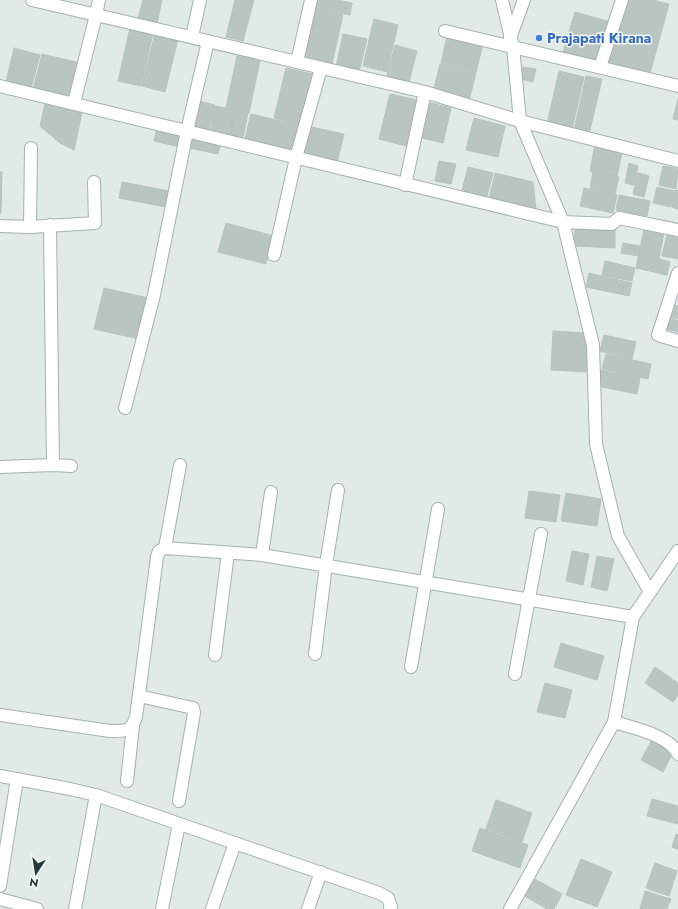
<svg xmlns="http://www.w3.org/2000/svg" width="678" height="909" viewBox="0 0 678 909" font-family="Jost,sans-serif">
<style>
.building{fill:#b8c5c1;stroke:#b6c3bf}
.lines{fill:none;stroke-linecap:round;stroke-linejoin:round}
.minor-casing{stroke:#a6b1af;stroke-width:14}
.minor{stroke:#fff;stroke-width:12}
.shop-dot{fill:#3f7fe0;stroke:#f2f7f5;stroke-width:1.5}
.labels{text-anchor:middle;stroke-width:3;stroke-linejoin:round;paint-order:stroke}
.shop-label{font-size:14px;font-weight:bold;fill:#366cbe;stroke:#f2f7f5;text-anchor:start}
</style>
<rect width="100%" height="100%" fill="#e2eae8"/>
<!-- building -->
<g class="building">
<polygon points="143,0 162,0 157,23 138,19"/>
<polygon points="235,0 254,0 243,41 226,37"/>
<polygon points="315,0 337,0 352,3 350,15 313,8"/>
<polygon points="623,0 653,0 669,4 649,77 605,65"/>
<polygon points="314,9 343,15 332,64 304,58"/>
<polygon points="575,12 611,22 600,62 563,52"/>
<polygon points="374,19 398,25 387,72 363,66"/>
<polygon points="130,28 153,33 141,86 118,81"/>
<polygon points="155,33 178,39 165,92 142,86"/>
<polygon points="343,34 367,39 359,72 336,67"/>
<polygon points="447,36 483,44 476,72 441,63"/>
<polygon points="395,45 417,51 408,85 386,80"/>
<polygon points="14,48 40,55 31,88 6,82"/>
<polygon points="42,54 80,63 72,98 33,89"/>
<polygon points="237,56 260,61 249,113 226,108"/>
<polygon points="440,64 476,73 469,101 433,92"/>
<polygon points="523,67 536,69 533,82 521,79"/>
<polygon points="286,68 312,74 301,125 274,118"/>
<polygon points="559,71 584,77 572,130 547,124"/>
<polygon points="586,76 602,79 589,134 574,130"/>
<polygon points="390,94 417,100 406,146 379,139"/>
<polygon points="46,99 83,108 74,150 60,143 40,126"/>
<polygon points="678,99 678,120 673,119"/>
<polygon points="199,101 215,105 208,134 193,131"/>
<polygon points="427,102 451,108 443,143 418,137"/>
<polygon points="215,106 235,110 229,137 210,133"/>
<polygon points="235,111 248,113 242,142 229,139"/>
<polygon points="251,114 302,126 295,154 244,142"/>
<polygon points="474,118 505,126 498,157 466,150"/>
<polygon points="307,126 344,134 336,167 299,158"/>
<polygon points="157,127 183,132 180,147 154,141"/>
<polygon points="193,134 222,140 218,154 189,148"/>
<polygon points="595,144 623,149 617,176 590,171"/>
<polygon points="439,161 456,164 451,184 435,181"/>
<polygon points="629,163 638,166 634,185 625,183"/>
<polygon points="663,166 678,169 676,189 659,185"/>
<polygon points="468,167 493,173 486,200 461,194"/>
<polygon points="0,172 2,172 1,213 0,213"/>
<polygon points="593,172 619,177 615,194 590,188"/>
<polygon points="495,173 533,182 536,210 489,199"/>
<polygon points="638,173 649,176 644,197 633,194"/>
<polygon points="122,182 169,191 166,207 119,198"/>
<polygon points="657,187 675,191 671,207 653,203"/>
<polygon points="584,188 617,195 613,213 580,206"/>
<polygon points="676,190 678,190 678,209 672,207"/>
<polygon points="619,195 650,201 647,216 616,210"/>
<polygon points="226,223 274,236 266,264 218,252"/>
<polygon points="575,227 615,229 615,248 574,246"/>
<polygon points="644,229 664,233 659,259 670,262 667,275 636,268"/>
<polygon points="667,234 678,236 678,259 662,256"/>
<polygon points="623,243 640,246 638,256 621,253"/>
<polygon points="605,261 635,268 632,281 602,275"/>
<polygon points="589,273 632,283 629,296 586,287"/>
<polygon points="104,288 148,298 139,339 94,329"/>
<polygon points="671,304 678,306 678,319 668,317"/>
<polygon points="669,318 678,321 678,332 666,329"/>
<polygon points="553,331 588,333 586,372 551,370"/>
<polygon points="604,335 636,342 632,359 600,351"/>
<polygon points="606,354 651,364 648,379 602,369"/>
<polygon points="600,370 640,378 637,394 597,386"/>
<polygon points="529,491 560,495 556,522 525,518"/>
<polygon points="566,493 601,499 597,526 561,521"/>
<polygon points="572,551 589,554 583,585 566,581"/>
<polygon points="597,556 614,559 607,591 591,587"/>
<polygon points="561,643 604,656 597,680 554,667"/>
<polygon points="655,667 678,683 678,695 673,702 645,683"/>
<polygon points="545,683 572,690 565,718 537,712"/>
<polygon points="653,738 674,751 663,772 641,760"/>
<polygon points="652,799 678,806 678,824 647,816"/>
<polygon points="496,800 532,813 522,842 486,829"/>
<polygon points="480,828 528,845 520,868 472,851"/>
<polygon points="676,834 678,835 678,849 672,847"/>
<polygon points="581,859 612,872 597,907 566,895"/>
<polygon points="655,863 677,871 669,896 646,888"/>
<polygon points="533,878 562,894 554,909 547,909 523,895"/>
<polygon points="645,891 671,899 667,909 640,909"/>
</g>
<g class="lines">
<defs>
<g id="minor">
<polyline points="32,0 425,92 520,121 678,161"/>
<polyline points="502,0 513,47 520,121 563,222 593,345 596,444 618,536 650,592"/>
<polyline points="445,31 678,86"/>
<polyline points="192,37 200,0"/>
<polyline points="510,38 524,0"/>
<polyline points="297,62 311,0"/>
<polyline points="600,67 622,0"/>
<polyline points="0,86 563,222 612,224 619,218 678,230"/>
<polyline points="74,103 96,15 99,0"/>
<polyline points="405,185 425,92"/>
<polyline points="50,225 53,465"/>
<polyline points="0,226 30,227 95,223 94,182"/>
<polyline points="30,227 31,148"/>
<polyline points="274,255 296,158 321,68"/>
<polyline points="678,273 658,335 678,341"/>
<polyline points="125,408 154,295 187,131 208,41"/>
<polyline points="0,467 53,465 71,466"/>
<polyline points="165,548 180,465"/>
<polyline points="262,555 271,492"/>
<polyline points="315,654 326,565 338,490"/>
<polyline points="215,655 228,553"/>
<polyline points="411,667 438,509"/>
<polyline points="515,674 541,534"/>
<polyline points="139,696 193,708 194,713 179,801"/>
<path d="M0,715L110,731C126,731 131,732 136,717L157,557L159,551L165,548L262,555L633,617"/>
<path d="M614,722C633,728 669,735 678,754"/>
<polyline points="0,776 70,789 96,795 379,893 388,898 391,907 390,909"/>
<polyline points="127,781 133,726"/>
<polyline points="0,886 17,779"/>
<polyline points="0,899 37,909"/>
<polyline points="75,909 96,795"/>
<polyline points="162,909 179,824"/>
<polyline points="212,909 235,843"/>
<polyline points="308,909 321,872"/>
<polyline points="510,909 614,722 633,617 678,551"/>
</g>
</defs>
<!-- minor casing -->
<use href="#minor" class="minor-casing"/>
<!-- minor -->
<use href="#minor" class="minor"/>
</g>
<!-- markers -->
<circle class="shop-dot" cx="539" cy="38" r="4"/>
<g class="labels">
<!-- shop labels -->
<g class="shop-label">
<text x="547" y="43">Prajapati Kirana</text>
</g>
</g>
<!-- north arrow -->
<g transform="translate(36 873) rotate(192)" stroke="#f2f7f5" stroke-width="3" paint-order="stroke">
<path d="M0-3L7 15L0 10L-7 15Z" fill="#253936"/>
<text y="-6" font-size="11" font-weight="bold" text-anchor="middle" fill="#253936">N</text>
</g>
</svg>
